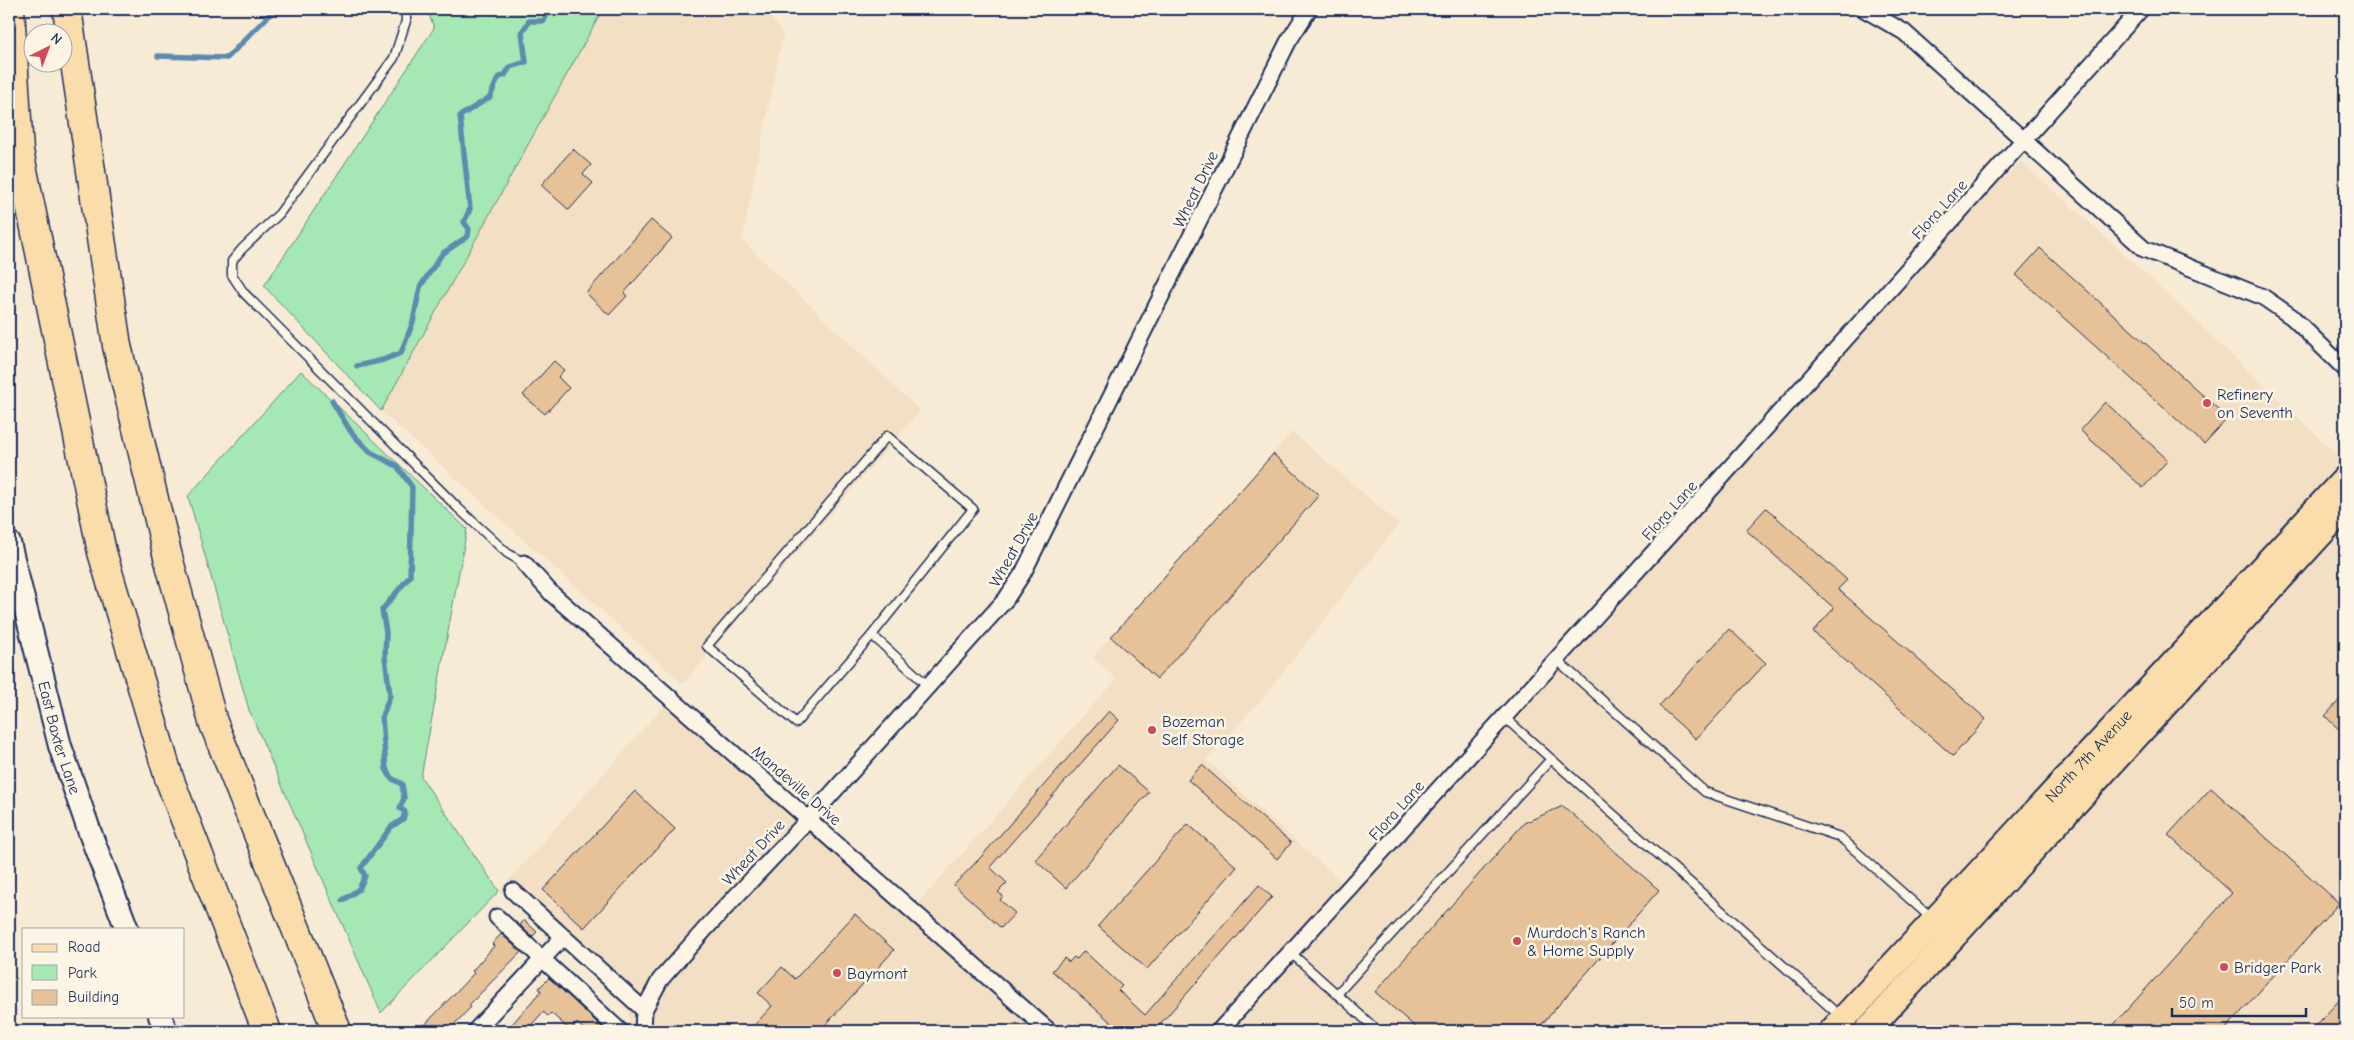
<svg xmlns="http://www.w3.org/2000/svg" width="2354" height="1040" viewBox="0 0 2354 1040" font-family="'Comic Neue',sans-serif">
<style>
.built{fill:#f3dfc3}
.green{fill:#a5e8b3;stroke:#608c88}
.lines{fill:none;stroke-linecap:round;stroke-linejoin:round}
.stream{stroke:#5c8bb1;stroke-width:5.5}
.building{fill:#e7c298;stroke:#1b2f5e}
.lane-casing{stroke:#1b2f5e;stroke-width:11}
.street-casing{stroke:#1b2f5e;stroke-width:19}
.secondary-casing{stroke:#1b2f5e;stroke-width:26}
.primary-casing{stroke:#1b2f5e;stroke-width:29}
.highway-casing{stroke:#1b2f5e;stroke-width:31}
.lane{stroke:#fcf5e5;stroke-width:8}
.street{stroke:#fcf5e5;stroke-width:15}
.secondary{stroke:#fcf5e5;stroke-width:22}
.primary{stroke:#faddab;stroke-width:25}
.highway{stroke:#faddab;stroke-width:28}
.poi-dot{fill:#d1495b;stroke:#fcf5e5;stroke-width:2}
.labels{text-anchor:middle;stroke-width:5;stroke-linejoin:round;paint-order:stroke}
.street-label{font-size:16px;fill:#1b2f5e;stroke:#fcf5e5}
.poi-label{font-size:16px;fill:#1b2f5e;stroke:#fcf5e5;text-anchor:start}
</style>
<rect width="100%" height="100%" fill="#f8ebd6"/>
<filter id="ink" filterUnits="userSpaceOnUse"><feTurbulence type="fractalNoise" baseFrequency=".02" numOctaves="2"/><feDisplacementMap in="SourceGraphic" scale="10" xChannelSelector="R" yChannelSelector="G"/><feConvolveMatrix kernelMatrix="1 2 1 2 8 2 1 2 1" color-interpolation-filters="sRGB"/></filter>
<g filter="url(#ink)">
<!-- built -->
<g class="built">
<polygon points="603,9 766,9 783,35 742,240 920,411 683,684 381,411"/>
<polygon points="2021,161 2135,264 2345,462 2345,477 1833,1031 628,1031 629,1011 499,891 671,698 912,910 1116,679 1093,657 1292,432 1399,524 1262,699 1206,760 1348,888 1740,457 1973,209"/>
<polygon points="2345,507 2345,1031 1871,1031"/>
</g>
<!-- green -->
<g class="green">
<polygon points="427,9 603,9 381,411 264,286 434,28"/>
<polygon points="301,371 467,529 421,777 499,891 381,1013 249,710 188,496"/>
</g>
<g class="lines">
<!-- stream -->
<g class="stream">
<polyline points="158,56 227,58 275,9"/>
<polyline points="357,366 383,360 401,353 413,322 420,287 442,254 468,236 469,229 464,222 470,209 460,116 490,97 498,78 505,75 510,67 526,62 522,32 529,21 544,21 547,13 543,9"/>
<polyline points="332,401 351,432 370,452 397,466 412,487 410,576 382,610 386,632 385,657 390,695 382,718 386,769 391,778 402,784 404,798 400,808 405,812 403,819 391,827 361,868 365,876 359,889 343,900"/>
</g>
</g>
<!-- building -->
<g class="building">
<polygon points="573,149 591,165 583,174 593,183 569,210 541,185"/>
<polygon points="651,220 672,238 624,293 627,296 609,315 586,293"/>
<polygon points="2040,248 2228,418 2204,444 2016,275"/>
<polygon points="554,361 564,370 558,377 569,388 545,414 523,395"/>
<polygon points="2105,402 2168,460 2143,488 2080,430"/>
<polygon points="1273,454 1319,495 1157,679 1111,637"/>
<polygon points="1766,508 1847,580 1838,589 1986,719 1953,756 1813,632 1834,608 1746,530"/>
<polygon points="1729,629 1766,663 1696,739 1659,706"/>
<polygon points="2345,694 2345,735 2325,716"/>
<polygon points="1109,711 1119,720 990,867 1007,883 998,892 1003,896 1000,900 1015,913 1001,928 954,885 980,858"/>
<polygon points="1118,765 1149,792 1066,888 1035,860"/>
<polygon points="1202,765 1291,843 1277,859 1188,780"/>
<polygon points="2211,788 2339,903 2224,1031 2108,1031 2232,893 2168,835"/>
<polygon points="635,791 675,829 584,928 543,890"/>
<polygon points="1563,806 1659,890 1536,1031 1420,1031 1375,992 1524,823"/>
<polygon points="1188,824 1237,867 1147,969 1098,926"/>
<polygon points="1259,885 1272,897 1154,1031 1121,1031 1052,971 1064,958 1069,962 1074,957 1077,959 1084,951 1122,986 1118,990 1145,1015"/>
<polygon points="855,914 894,950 820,1031 749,1031 772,1006 758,993 782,967 795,979"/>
<polygon points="524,920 537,932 532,937 520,925"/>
<polygon points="501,934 521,952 469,1005 471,1007 448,1031 419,1031 474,973 472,971 494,946 492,944"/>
<polygon points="549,978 606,1031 586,1031 577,1023 570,1030 551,1013 548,1016 543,1012 526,1031 506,1031 541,991 539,988"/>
<polygon points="2345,994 2345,1031 2311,1031"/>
</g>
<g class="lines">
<defs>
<g id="lane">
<polyline points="406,9 406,21 394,58 279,214 242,249 232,261 232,275 244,293 458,508 507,553 524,563"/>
<polyline points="872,635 973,509 887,436 707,646 796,723 872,635 928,686"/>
<polyline points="1557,660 1705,792 1840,837 1931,918"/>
<polyline points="1504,717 1841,1017"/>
<polyline points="1290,952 1378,1031"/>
<polyline points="1337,994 1551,759"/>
</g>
<g id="street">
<polyline points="1864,9 1904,32 2144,249 2263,297 2292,317 2345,369"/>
<polyline points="524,563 551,593 1049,1031"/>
<polyline points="513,891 644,1010"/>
<polyline points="497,917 620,1031"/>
<polyline points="475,1031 563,937"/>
<polyline points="643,1031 644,1010 660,980 707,927 809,819 1006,599 1023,573 1288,42 1309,9"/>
<polyline points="1219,1031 1703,498 2141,9"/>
</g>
<g id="secondary">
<path id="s1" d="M9,543L60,746L90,833L127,929"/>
<polyline points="160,1016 166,1031"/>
</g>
<g id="primary">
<path id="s2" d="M1832,1031L2345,479"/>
<polyline points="1867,1031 2345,507"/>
</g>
<g id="highway">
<polyline points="10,9 19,151 102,552 169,778 267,1031"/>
<polyline points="67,9 117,346 168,557 213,722 337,1031"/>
</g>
</defs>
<!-- lane casing -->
<use href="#lane" class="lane-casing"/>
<!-- street casing -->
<use href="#street" class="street-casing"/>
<!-- secondary casing -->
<use href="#secondary" class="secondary-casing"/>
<!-- primary casing -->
<use href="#primary" class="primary-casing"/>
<!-- highway casing -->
<use href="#highway" class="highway-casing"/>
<!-- lane -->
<use href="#lane" class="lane"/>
<!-- street -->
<use href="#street" class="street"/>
<!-- secondary -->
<use href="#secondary" class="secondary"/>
<!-- primary -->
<use href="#primary" class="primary"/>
<!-- highway -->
<use href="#highway" class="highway"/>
</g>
</g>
<!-- markers -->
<g class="poi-dot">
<circle cx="2207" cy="403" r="5"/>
<circle cx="1152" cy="730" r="5"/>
<circle cx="1517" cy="941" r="5"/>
<circle cx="2224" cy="967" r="5"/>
<circle cx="837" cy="973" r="5"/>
</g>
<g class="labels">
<!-- street labels -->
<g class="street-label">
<text transform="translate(1195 189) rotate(-64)" y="6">Wheat Drive</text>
<text transform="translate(1939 209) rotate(-48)" y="6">Flora Lane</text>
<text transform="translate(1669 510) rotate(-48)" y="6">Flora Lane</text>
<text transform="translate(1013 549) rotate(-61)" y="6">Wheat Drive</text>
<text dy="6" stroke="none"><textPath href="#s1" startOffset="201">East Baxter Lane</textPath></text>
<text dy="6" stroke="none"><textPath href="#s2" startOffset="376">North 7th Avenue</textPath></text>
<text transform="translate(797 785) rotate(41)" y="6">Mandeville Drive</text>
<text transform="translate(1396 810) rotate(-48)" y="6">Flora Lane</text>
<text transform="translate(753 852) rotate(-47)" y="6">Wheat Drive</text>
</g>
<!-- poi labels -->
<g class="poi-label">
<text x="2217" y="400">Refinery<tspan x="2217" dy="18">on Seventh</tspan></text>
<text x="1162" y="727">Bozeman<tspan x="1162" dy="18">Self Storage</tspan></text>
<text x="1527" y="938">Murdoch's Ranch<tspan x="1527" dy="18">&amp; Home Supply</tspan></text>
<text x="2234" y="973">Bridger Park</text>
<text x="847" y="979">Baymont</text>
</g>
</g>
<!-- margin -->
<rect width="2354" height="1040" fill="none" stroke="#fcf5e5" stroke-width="30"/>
<rect x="15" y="15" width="2324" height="1010" fill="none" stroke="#1b2f5e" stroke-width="2" filter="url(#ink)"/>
<!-- legend -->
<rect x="22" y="928" width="162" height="90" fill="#fcf5e5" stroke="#a2a6af"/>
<rect x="32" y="944" width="25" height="8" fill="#faddab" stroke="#a2a6af"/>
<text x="68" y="952" font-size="15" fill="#1b2f5e">Road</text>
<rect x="32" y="965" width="25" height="15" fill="#a5e8b3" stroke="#a2a6af"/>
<text x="68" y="978" font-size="15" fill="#1b2f5e">Park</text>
<rect x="32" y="990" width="25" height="15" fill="#e7c298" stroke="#a2a6af"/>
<text x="68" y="1002" font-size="15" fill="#1b2f5e">Building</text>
<!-- north arrow -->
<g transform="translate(48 48) rotate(42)"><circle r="24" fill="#fcf5e5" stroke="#a2a6af"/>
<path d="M0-4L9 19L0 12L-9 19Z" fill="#d1495b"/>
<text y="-8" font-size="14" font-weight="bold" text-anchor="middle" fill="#1b2f5e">N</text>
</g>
<!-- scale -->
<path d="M2172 1008v8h134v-8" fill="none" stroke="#1b2f5e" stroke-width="2.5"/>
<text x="2179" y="1008" font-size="15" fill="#1b2f5e" stroke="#fcf5e5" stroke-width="4" paint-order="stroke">50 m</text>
</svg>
